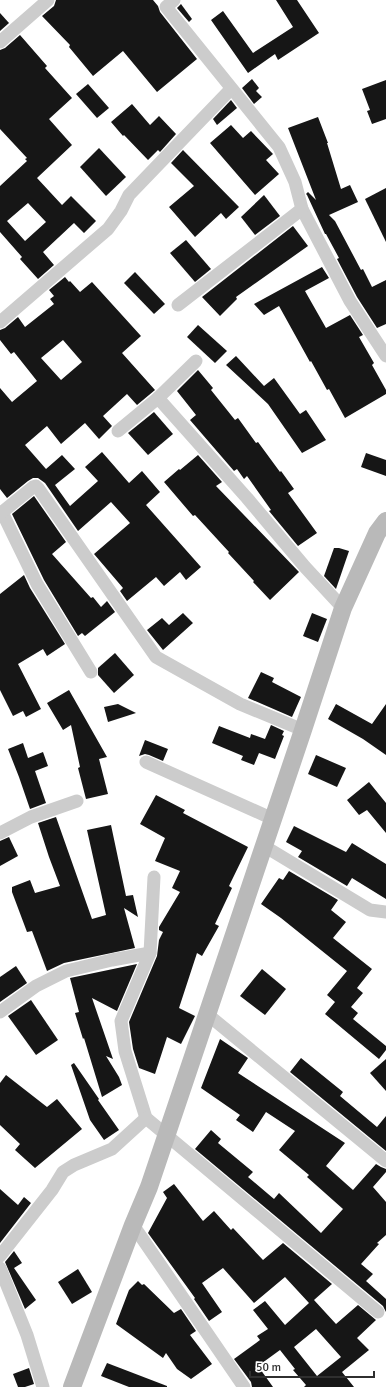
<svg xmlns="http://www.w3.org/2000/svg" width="386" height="1387" viewBox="0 0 386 1387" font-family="Signika,sans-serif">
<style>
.building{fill:#161616;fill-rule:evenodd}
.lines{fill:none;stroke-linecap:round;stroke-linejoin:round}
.street{stroke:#ccc;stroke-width:13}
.secondary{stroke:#b9b9b9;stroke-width:18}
</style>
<rect width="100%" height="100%" fill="#fff"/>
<!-- building -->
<g class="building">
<polygon points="56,0 153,0 158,6 160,12 197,59 157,92 123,51 93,76 69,47 70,45 42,16 54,6"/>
<polygon points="276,0 297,0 319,33 278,60 275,54 248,73 211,20 223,11 253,53 293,27"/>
<polygon points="181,4 192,19 189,22 177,8"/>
<polygon points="0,13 9,23 0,31"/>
<path d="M20,35L47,66L45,68L72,98L49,119L72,145L37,178L62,205L71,196L96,221L84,233L74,223L43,252L54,265L38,279L20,259L22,257L0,232V186L27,161L25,159L27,158L0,129V50L5,48ZM28,203L46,222L25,241L7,221Z"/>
<polygon points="252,79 259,88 256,91 262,97 254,104 242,88"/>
<polygon points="386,80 386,119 372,124 367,111 370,110 362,89"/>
<polygon points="88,84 109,108 97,118 76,94"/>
<polygon points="231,100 237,108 217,125 213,119"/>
<polygon points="132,104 150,125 159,116 176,134 160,152 158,150 148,160 124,135 123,136 111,122"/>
<polygon points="318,117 328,143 327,143 341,189 350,185 358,202 329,215 335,221 361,270 363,269 372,287 386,280 386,324 377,328 357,297 337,259 339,258 326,234 325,234 307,195 306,194 308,192 316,200 288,128"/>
<polygon points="231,125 243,138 251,131 273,154 266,160 279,174 255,195 210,143"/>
<polygon points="99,148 126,177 106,196 80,167"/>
<polygon points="183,150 239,207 226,219 221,213 195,237 169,207 194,186 171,163"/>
<polygon points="386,188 386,242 365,199"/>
<polygon points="264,195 280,216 255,235 241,217"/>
<polygon points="293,226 308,246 236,297 237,299 220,316 202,297"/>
<polygon points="186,240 211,269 195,282 170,253"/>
<polygon points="322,267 329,278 305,291 326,328 350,315 363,335 359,337 374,363 372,365 386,390 386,394 345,418 329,389 327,390 311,361 310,362 279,306 264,315 254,304"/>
<polygon points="135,272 165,304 154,314 124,283"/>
<path d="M65,277L69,282L70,281L80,292L92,282L141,336L122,353L155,390L137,405L127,394L103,416L112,426L99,439L85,423L61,444L47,426L25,445L46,469L62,455L75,469L55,485L70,506L98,481L85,467L102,452L129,483L142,471L160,492L146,505L201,567L186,580L180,572L164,586L156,577L127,601L120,591L123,588L94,554L130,523L111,502L78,531L45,483L38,478H33L28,481L7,498L0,489V388L12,402L37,381L14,352L11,354L0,340V330L5,328L18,317L25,327L54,304L50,299L54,296L49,290ZM63,340L82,362L61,380L41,358Z"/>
<polygon points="198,325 227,351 215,363 187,337"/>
<polygon points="236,356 264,386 274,378 300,414 306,410 326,440 302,453 268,404 226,365"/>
<polygon points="198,370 213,388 211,390 235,420 238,418 256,443 258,442 280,472 281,471 294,489 288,493 317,533 298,546 269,511 271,510 247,476 244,479 237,469 234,471 190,420 196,415 177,391"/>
<polygon points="154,412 173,434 148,455 128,433"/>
<polygon points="366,453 386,460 386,476 361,467"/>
<polygon points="198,455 222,482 216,486 299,572 270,600 253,582 254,581 228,553 229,552 195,515 193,516 164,482 179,469 180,470"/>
<polygon points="34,496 66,542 52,554 91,598 93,597 101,607 107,601 115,612 85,636 82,633 78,636 44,580 12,514"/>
<polygon points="334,548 339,548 349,551 336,589 324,576"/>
<polygon points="24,575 30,588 65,644 47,656 43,649 18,664 41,709 26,717 23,711 13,716 0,690 0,594"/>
<polygon points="183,613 193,623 163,650 147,630 162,618 169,625"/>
<polygon points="312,613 327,619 318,642 303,636"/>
<polygon points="115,653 134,675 114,693 98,675 98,668"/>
<polygon points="261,672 274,678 272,682 301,697 292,717 248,698"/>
<polygon points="69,690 107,757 99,759 108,794 86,799 78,768 80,767 71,725 63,730 47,703"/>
<polygon points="118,704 136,713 108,722 104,707"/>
<polygon points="336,704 372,724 386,704 386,755 363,739 328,719"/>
<polygon points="271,725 284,731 282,735 284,736 275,759 259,753 254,765 241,760 243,756 212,743 219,726 250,738 251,734 265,739"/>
<polygon points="145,740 168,749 163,761 149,755 145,754 139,756"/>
<polygon points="23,743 28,758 43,752 48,766 35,771 46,803 30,809 19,777 8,749"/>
<polygon points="316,755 346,768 337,787 308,774"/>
<polygon points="369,782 386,803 386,833 367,810 359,815 347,800"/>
<polygon points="156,795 185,810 183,813 248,847 229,886 232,888 215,924 219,926 202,956 197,953 179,1008 195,1016 181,1044 167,1037 155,1074 139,1068 133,1049 129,1022 157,956 159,940 163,932 159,930 159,927 180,892 172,888 180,871 155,861 165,838 140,824"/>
<polygon points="56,817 92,919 106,915 87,830 111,825 126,896 133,895 138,917 124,908 135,948 64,963 47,971 32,931 27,932 12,892 12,887 30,880 35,893 60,886 49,857 38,823"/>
<polygon points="294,826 346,852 352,843 386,864 386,899 352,878 347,886 298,857 302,851 286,842"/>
<polygon points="9,837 18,856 0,866 0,841"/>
<polygon points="289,871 338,900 331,910 346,922 333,938 372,969 357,988 363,993 351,1007 358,1013 353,1019 386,1046 386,1050 379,1059 325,1014 335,1002 327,995 347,971 281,918 261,904 279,878 283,880"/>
<polygon points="137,964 117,1011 92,998 113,1059 106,1056 119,1077 122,1085 102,1097 84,1038 83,1039 75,1013 79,1012 70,978"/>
<polygon points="16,966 27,983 0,1002 0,977"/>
<polygon points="262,969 286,989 265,1015 240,996"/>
<polygon points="31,1000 58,1040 36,1055 8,1016"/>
<polygon points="220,1039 248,1058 238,1073 345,1143 326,1166 353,1190 376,1164 381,1167 386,1169 386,1172 373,1187 386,1202 386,1235 377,1243 379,1244 361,1264 373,1274 366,1281 386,1299 386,1312 383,1306 195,1149 211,1130 221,1139 218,1143 253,1172 248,1177 274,1199 279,1193 321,1233 343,1209 307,1177 309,1175 279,1150 295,1131 266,1112 253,1132 236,1120 240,1115 201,1088"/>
<polygon points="301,1058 343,1092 340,1096 377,1127 386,1116 386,1151 290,1072"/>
<polygon points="386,1059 386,1091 370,1073"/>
<polygon points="74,1063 99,1099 98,1100 119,1130 104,1140 90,1120 71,1065"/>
<polygon points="6,1075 47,1107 57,1099 82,1129 35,1168 15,1150 20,1144 0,1125 0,1083"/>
<path d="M174,1184L203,1221L214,1211L231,1230L233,1228L263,1260L283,1243L332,1284L314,1300L336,1324L358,1305L376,1320L357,1338L369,1350L342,1372L354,1387H304L306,1385L293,1370L295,1369L280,1350L258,1366L273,1387H252L251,1382L234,1359L260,1340L257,1336L268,1329L253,1310L265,1301L285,1325L309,1303L285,1277L254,1303L223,1268L202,1283L222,1312L209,1321L194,1299L195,1298L148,1233L167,1198L163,1192ZM316,1329L341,1357L317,1376L294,1347Z"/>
<polygon points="0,1189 18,1205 24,1197 31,1203 0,1243"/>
<polygon points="14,1251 22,1263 14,1268 36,1300 25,1309 5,1262"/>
<polygon points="78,1269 92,1292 72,1304 58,1282"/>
<polygon points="138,1281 142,1285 144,1284 174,1313 181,1309 196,1331 190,1335 212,1364 191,1379 177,1369 166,1353 163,1358 116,1324 129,1290"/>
<polygon points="107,1363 167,1386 167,1387 129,1387 101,1376"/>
<polygon points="29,1368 34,1384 25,1387 18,1387 13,1374"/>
</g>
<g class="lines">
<!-- street -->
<g class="street">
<polyline points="174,0 166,7 279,147 295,182 302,209 350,301 386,356"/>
<polyline points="0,42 48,0"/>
<polyline points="178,305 302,209"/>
<polyline points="0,322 108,229 121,211 129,195 231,89"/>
<polyline points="158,398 247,498 305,567 343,608"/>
<polyline points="118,431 158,398 196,361"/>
<polyline points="2,512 37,584 91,672"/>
<polyline points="0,514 33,487 36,486 38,488 156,657 240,704 303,730"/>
<polyline points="146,762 273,819"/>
<polyline points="0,833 31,817 77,801"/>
<polyline points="264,846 370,910 386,912"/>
<polyline points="154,877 150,953 121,1021 125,1051 146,1118 378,1312"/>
<polyline points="0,1012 36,986 66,971 112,960 150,953"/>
<polyline points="207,1014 386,1161"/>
<polyline points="133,1225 244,1387"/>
<polyline points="0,1256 52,1190 63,1172 74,1165 112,1149 146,1118"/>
<polyline points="0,1268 27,1335 43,1387"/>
</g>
<!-- secondary -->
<polyline class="secondary" points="72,1387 133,1225 149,1187 303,730 343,608 377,533 386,521"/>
</g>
<!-- scale -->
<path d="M250 1371v6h124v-6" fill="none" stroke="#2f2f2f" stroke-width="2"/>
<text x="256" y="1371" font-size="12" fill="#2f2f2f" stroke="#ffffff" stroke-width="3" paint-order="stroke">50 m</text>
</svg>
